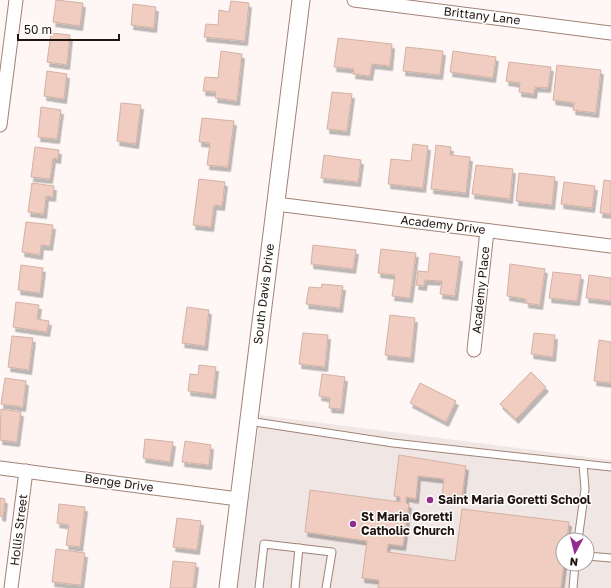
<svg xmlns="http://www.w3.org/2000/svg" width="611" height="588" viewBox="0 0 611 588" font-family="'Golos Text',sans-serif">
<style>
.built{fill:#f0e7e4;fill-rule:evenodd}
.building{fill:#f0cdc0;stroke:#d3b1a4;filter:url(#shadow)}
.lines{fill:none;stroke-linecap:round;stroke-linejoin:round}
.service-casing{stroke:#a28275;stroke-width:9}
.minor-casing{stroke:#a28275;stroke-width:15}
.tertiary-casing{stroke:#a28275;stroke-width:19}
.service{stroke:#fff;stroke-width:7}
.minor{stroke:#fff;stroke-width:13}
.tertiary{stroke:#fff;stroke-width:17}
.poi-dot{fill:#932c90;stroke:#fff;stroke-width:1.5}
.labels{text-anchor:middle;stroke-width:3;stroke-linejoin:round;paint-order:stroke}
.street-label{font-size:12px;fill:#201510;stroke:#fff}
.poi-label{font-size:12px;font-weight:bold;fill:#201510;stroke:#fff;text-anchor:start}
</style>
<defs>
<filter id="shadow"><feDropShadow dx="2.5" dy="4.5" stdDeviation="0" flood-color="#0004"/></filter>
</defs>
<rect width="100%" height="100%" fill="#fff7f5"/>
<!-- built -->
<path class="built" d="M260,415L611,460V588H237ZM563,540H587V564H563Z"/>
<!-- building -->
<g class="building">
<polygon points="56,0 83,3 80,26 53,22"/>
<polygon points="231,1 249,3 245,41 204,37 206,24 218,25 219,10 229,12"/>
<polygon points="133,4 156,7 154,28 131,25"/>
<polygon points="51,33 70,35 67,65 47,62"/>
<polygon points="338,38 392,44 390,66 372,64 370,76 353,74 354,69 334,67"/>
<polygon points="406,47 443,51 440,75 403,71"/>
<polygon points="221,51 242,54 237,101 215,98 216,92 203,91 205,77 218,78"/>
<polygon points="453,51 496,57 493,78 450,72"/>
<polygon points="509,62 551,67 548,88 535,87 534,94 519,92 520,83 506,81"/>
<polygon points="557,65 601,70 596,113 573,110 574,103 553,100"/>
<polygon points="47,71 67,74 64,99 44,96"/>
<polygon points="332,92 352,94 347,131 327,129"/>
<polygon points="121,103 141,105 136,144 117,141"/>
<polygon points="41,107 61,110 57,139 38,137"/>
<polygon points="202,118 234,121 228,167 207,165 210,143 199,142"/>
<polygon points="413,144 428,146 423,188 388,184 391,159 411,161"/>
<polygon points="436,145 451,147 450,155 470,157 466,193 431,189"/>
<polygon points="35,147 59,150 58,159 53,158 50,179 31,177"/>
<polygon points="324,155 361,160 358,182 321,178"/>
<polygon points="476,165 513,169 510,199 472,194"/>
<polygon points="519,173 555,177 552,205 516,201"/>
<polygon points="199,179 225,182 222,206 214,205 211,227 193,225"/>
<polygon points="604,180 611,181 611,214 600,213"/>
<polygon points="564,182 595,186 592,208 561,204"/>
<polygon points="32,183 54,186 53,197 46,196 44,214 28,212"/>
<polygon points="26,222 53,225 50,246 41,245 40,255 22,252"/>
<polygon points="313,245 356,250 353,269 311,264"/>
<polygon points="381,249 416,253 410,298 392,296 395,275 378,273"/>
<polygon points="430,253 460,257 455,296 440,294 442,281 425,280 424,286 416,285 418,271 428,272"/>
<polygon points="510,264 545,269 540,305 526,303 526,299 507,296"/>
<polygon points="21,265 43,268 40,293 18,290"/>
<polygon points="553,272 581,275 577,301 549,298"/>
<polygon points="589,275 611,278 611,301 586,298"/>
<polygon points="322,284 343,286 340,308 306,304 309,287 321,288"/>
<polygon points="16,302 39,305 37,319 49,321 47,332 13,327"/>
<polygon points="187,307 209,310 205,346 182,343"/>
<polygon points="390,315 415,318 411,358 385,355"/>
<polygon points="303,333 328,335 325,367 299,364"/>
<polygon points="534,333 555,335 553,357 531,354"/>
<polygon points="12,336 33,338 29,370 8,367"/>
<polygon points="599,340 611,342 611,383 594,381"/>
<polygon points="199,365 216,367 213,394 188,391 190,374 198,375"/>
<polygon points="531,372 546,387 516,419 500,404"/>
<polygon points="322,374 345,377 341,409 329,408 330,398 319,396"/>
<polygon points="5,378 26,381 23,407 1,404"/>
<polygon points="420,383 456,401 446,422 410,403"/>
<polygon points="1,409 21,412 17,442 0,440"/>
<polygon points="145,439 173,442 170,462 143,458"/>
<polygon points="185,441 211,445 209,465 182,462"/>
<polygon points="399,455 466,466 462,498 442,496 444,479 418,476 416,499 406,497 406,503 409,504 403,546 388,544 387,552 455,561 462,509 569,522 567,540 563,540 564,564 561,588 378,588 379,580 362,578 367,541 305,532 310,490 400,502 400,497 394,496"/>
<polygon points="0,498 5,499 3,517 0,516"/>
<polygon points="59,504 85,507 80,547 66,545 69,525 57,523"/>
<polygon points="177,518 201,521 197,550 173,547"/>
<polygon points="56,549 85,553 81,585 52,582"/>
<polygon points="173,561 196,563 193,588 170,588"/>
</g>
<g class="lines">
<defs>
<g id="service">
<polyline points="248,421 393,443 583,464 585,489 578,540"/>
<polyline points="583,464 611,467"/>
<polyline points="587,556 611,558"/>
<polyline points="259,588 264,544 332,552 326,588"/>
<polyline points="295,588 299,548"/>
<polyline points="573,588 575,564"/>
</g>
<g id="minor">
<polyline points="354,0 611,33"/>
<polyline points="0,125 16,0"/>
<polyline points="276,204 611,246"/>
<polyline points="474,350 487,231"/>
<polyline points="0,468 238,499"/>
<polyline points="11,588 26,471"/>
</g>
<polyline id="tertiary" points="228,588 301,0"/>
</defs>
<!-- service casing -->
<use href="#service" class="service-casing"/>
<!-- minor casing -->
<use href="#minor" class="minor-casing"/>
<!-- tertiary casing -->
<use href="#tertiary" class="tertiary-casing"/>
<!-- service -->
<use href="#service" class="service"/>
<!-- minor -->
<use href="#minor" class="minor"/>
<!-- tertiary -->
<use href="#tertiary" class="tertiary"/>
</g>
<!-- markers -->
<g class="poi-dot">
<circle cx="430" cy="500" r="4"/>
<circle cx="353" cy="524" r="4"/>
</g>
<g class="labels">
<!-- street labels -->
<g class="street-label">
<text transform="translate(482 16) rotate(7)" y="4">Brittany Lane</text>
<text transform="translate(443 225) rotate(7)" y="4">Academy Drive</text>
<text transform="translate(481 290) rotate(-84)" y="4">Academy Place</text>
<text transform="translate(264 294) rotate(-83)" y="4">South Davis Drive</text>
<text transform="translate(119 483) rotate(8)" y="4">Benge Drive</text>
<text transform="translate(19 530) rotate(-83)" y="4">Hollis Street</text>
</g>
<!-- poi labels -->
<g class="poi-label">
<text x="438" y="504">Saint Maria Goretti School</text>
<text x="361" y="521">St Maria Goretti<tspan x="361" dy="14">Catholic Church</tspan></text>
</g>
</g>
<!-- north arrow -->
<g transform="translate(575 552) rotate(187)"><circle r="19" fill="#ffffff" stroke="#a6a19f"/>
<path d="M0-3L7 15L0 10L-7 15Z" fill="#932c90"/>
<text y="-6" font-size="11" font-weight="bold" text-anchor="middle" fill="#201510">N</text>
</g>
<!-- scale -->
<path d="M18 34v6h101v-6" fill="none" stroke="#201510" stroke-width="2"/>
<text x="24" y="34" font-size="12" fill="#201510" stroke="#ffffff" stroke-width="3" paint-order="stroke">50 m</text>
</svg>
